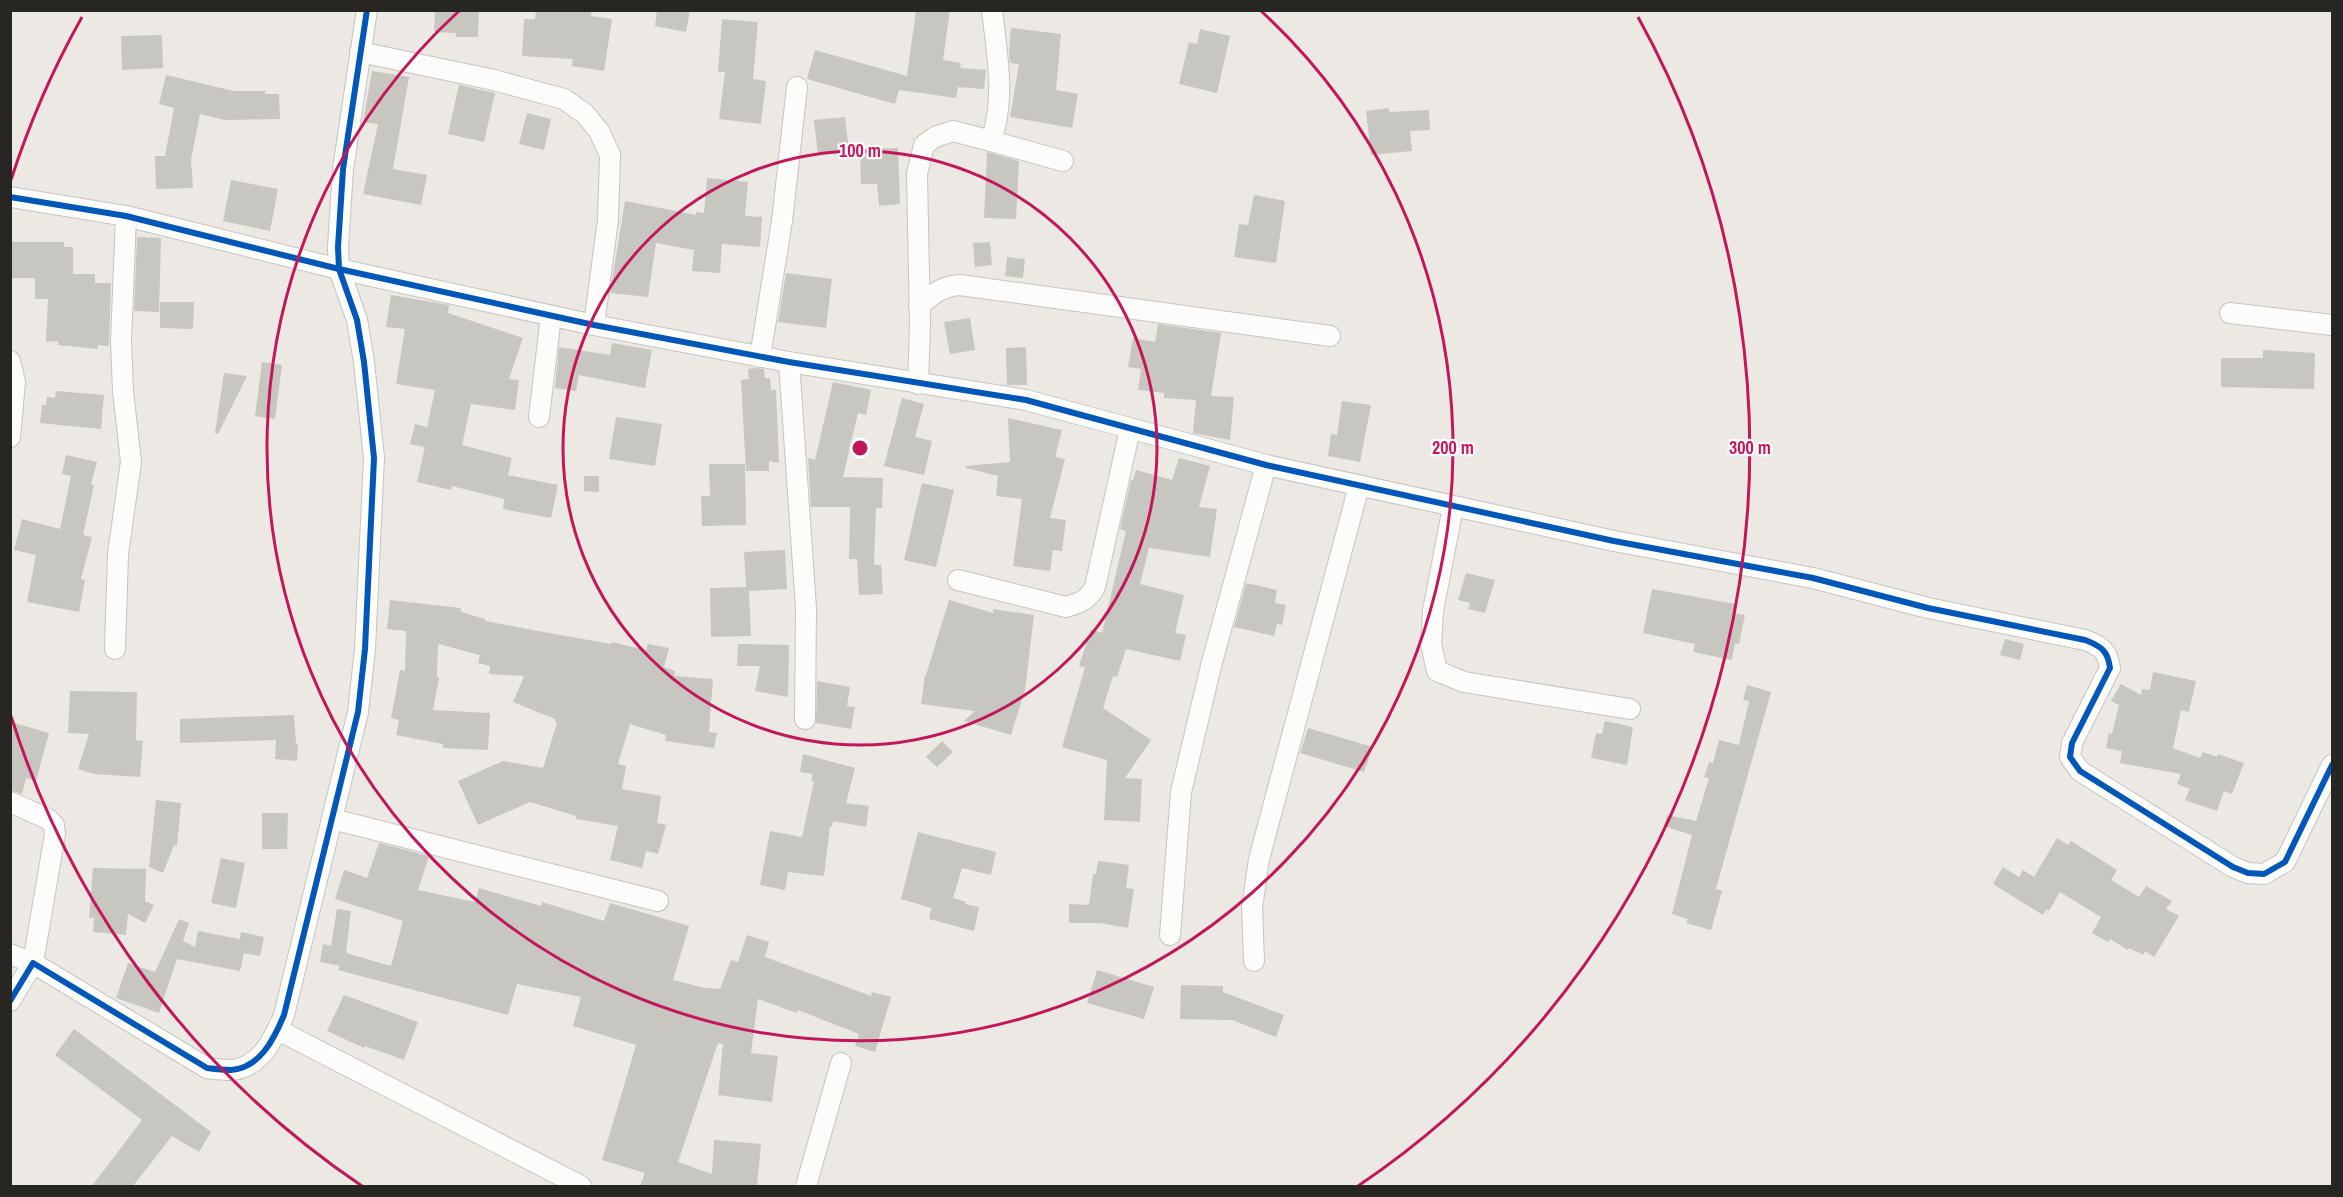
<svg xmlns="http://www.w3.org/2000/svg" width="2343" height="1197" viewBox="0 0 2343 1197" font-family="'Archivo Narrow',sans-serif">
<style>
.building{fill:#c8c6c1}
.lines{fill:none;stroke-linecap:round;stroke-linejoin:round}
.minor-casing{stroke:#c7c4c0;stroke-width:22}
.minor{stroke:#fcfcfb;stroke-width:20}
.cycleway-casing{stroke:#fff;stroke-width:10}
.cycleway{stroke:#0057b8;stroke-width:6}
.ring{fill:none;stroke:#c2185b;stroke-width:3}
.centre{fill:#c2185b;stroke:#fff;stroke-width:3}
.ring-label{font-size:18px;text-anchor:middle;font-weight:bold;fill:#c2185b;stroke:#fff;stroke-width:4.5;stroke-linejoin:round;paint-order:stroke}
</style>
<rect width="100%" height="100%" fill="#ece9e4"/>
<!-- building -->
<g class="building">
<polygon points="435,10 479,10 478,37 456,37 456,33 434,32"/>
<polygon points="536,10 592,10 591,16 612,19 604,71 572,66 573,59 522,56 524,19 535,19"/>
<polygon points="657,10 690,10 686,32 655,26"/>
<polygon points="916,10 950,10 943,60 961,63 960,68 986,70 984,89 958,87 956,98 899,90 895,104 807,79 815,50 907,76"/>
<polygon points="722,19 758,22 753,79 766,81 761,124 719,119 725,72 718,72"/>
<polygon points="1011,28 1061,34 1056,90 1078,94 1072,128 1010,117 1019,64 1010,63 1009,50"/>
<polygon points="1200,29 1230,36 1217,93 1179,84 1189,42 1197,44"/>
<polygon points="162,35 163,68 122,70 121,36"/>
<polygon points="372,71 409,77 393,169 427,175 421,205 363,194 378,124 363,122"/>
<polygon points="166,75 234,91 265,91 265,94 279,94 280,119 225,120 200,114 191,160 193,188 156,189 155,156 165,156 174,108 159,104"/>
<polygon points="459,85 495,93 484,142 448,134"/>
<polygon points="1389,108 1389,112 1429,110 1430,130 1410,131 1412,151 1371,155 1366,111"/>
<polygon points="527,113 551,119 544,150 519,144"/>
<polygon points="845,117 849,152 818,155 814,120"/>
<polygon points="898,148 900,204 879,206 877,184 861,184 860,149"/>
<polygon points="987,152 1019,161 1016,219 984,218"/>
<polygon points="707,178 748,182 745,216 762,217 760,247 722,244 720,273 692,271 694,250 656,243 648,297 610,293 625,201 696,215 696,212 704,213"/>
<polygon points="231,180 278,189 270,231 223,221"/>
<polygon points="1254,195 1285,201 1276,263 1234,257 1239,224 1248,225"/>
<polygon points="137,237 161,238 159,312 134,311"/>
<polygon points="10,242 64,242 64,247 73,247 73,274 95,274 95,283 111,283 109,346 98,345 97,349 58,345 58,341 46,342 48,299 35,299 35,278 10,278"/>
<polygon points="990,242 992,265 975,267 973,243"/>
<polygon points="1007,257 1025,259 1023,278 1005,276"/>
<polygon points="786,273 832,279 826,328 778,322"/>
<polygon points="391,295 449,305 448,313 523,338 509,379 519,380 515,410 471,404 462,445 512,458 508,475 558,485 551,518 503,509 504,499 452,486 451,490 417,482 425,447 410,444 415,424 427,427 435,390 396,384 405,329 386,327"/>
<polygon points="160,302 194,302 193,329 160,328"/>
<polygon points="970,318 975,350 950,354 944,322"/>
<polygon points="1158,324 1221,333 1211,396 1234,397 1230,440 1193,433 1196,400 1164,398 1164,393 1138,390 1141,369 1128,367 1133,338 1155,342"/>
<polygon points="612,343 652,350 645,388 579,375 576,391 555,388 559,347 610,355"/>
<polygon points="1026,347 1027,385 1007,385 1006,348"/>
<polygon points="2263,350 2315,353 2314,389 2221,387 2221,358 2263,358"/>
<polygon points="262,362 282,365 275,419 255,416"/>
<polygon points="756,368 764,369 765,378 770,378 771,390 776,390 779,463 769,461 769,471 746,471 741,380 749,379 748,369"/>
<polygon points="224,373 247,376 218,434 215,433"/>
<polygon points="833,382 871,390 866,415 858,413 843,477 883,478 882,508 876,508 874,565 881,565 883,594 859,595 857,559 849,559 850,507 811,507 808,458 815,460"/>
<polygon points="56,391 104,395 101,429 40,423 42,405 46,405 47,397 55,398"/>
<polygon points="902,398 924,404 915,437 932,441 924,475 884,466"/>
<polygon points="1342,401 1371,405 1360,462 1328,456 1331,434 1337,435"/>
<polygon points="616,417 662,424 655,466 609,459"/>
<polygon points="1008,418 1062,430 1055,457 1065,459 1050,518 1066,520 1062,551 1053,550 1050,571 1013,566 1022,499 996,496 998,476 966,468 966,466 1010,462"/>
<polygon points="66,455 97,462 91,484 94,485 83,535 92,537 81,579 85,580 79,612 27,602 36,555 14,550 22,519 60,529 71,476 62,474"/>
<polygon points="1179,458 1210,466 1199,507 1217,509 1210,557 1149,548 1140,584 1184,595 1175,633 1186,635 1180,661 1126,649 1117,677 1113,676 1103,708 1151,740 1125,778 1142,779 1140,822 1104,820 1107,760 1062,747 1085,667 1079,666 1091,629 1102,633 1126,531 1120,529 1131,480 1133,480 1136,470 1172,480"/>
<polygon points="709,464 745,464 746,525 702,526 701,496 710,496"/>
<polygon points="584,476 599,476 599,492 584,491"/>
<polygon points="922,483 954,490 936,567 904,560"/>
<polygon points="785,550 787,589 749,591 751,636 711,637 710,588 746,587 744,552"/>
<polygon points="1466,573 1495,580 1485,613 1468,609 1470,603 1458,600"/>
<polygon points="1246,583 1277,590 1275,603 1286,605 1282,625 1277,624 1274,636 1234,627"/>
<polygon points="1652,589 1735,604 1733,613 1745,615 1739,644 1735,643 1732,660 1693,652 1695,644 1643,633"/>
<polygon points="390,600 461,608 461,612 485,619 485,621 538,631 611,644 612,642 646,650 648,644 669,648 664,667 675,671 674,676 713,679 709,732 717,733 714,748 665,741 666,735 630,724 618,764 626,766 622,789 661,796 657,823 666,825 658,854 646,851 642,868 610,860 618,826 576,819 576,816 530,802 478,825 458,781 503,761 543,768 557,723 555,722 555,719 513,702 524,676 489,674 490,666 478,663 480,655 438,644 437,677 439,678 433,710 490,713 488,750 443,748 443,744 396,735 399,720 391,718 400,670 405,671 406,631 387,629"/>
<polygon points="949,600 993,613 993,609 1034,615 1025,690 1011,735 964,721 975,711 921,704 925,675 926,675"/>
<polygon points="2005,639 2024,644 2020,660 2000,655"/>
<polygon points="738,644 789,645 788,697 755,691 760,666 737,666"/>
<polygon points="2153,672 2196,681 2189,712 2181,710 2173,748 2200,758 2203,752 2217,757 2218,754 2244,763 2232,794 2224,791 2217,811 2185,800 2190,789 2177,784 2181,774 2120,763 2122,751 2106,748 2109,733 2112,734 2119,705 2111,701 2121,684 2141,695 2142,689 2150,690"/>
<polygon points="817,681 850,687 847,706 855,707 851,729 816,723"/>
<polygon points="1747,685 1771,692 1716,889 1722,891 1711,930 1686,923 1688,919 1672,914 1692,835 1664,826 1667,815 1696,821 1709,778 1704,777 1709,762 1713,763 1719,740 1739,745 1749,701 1743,700"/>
<polygon points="70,691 137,692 136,740 143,741 140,777 94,774 78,769 89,734 68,733"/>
<polygon points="294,715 296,744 298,744 297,761 275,759 276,740 180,743 180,719"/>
<polygon points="1605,721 1633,727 1627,765 1591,758 1596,733 1602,734"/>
<polygon points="14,723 49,733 36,781 26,778 22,794 10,790 10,734"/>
<polygon points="1308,728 1373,747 1364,772 1300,753"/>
<polygon points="942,741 953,752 937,767 926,757"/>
<polygon points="803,754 855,768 846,803 869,806 866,827 833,821 832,827 830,826 824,876 788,872 785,890 760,885 770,831 802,837 814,781 811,781 813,774 800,772"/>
<polygon points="156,800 181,803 177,846 174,845 163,873 149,867"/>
<polygon points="262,813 288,813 287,849 262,849"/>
<polygon points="918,832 996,852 991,875 962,868 953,898 966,902 965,904 979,907 974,931 929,919 931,908 901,899"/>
<polygon points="2057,838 2068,845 2071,841 2117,870 2111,880 2139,897 2146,886 2172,901 2166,909 2179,916 2154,957 2145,951 2143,955 2129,948 2128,950 2110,939 2108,942 2092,933 2101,917 2060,892 2049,911 2046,909 2043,915 1993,884 2003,867 2019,877 2023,870 2034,877"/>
<polygon points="379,843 429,856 418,890 475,902 479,888 541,906 542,902 604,921 610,903 689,926 673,980 705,988 720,989 731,960 738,962 747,935 769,942 765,957 871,996 872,992 891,997 875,1052 855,1046 859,1034 798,1010 797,1013 758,999 751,1053 778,1056 772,1102 718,1095 723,1044 718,1043 678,1162 712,1174 714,1140 761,1144 757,1186 640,1186 645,1173 602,1160 636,1045 573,1026 581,997 517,984 508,1015 338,970 340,966 320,962 323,944 331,946 337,909 351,911 346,953 391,966 403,921 335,899 344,870 367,878"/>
<polygon points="221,858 245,863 236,908 211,903"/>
<polygon points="1098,861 1129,865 1126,888 1134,889 1128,928 1100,923 1069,923 1069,904 1089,905 1093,874 1096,874"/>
<polygon points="93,868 146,869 145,901 154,905 145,923 128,914 126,935 93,932 94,918 89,918"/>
<polygon points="179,919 189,923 183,941 195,947 198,931 240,939 241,932 264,937 260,956 244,953 240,971 177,959 159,1013 116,998 128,963 155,972"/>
<polygon points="1097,970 1154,987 1144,1019 1087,1003"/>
<polygon points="1181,985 1223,986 1223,992 1284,1015 1276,1037 1232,1020 1180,1019"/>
<polygon points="344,995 418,1022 404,1060 365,1046 364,1048 327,1031"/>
<polygon points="74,1029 211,1132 199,1152 172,1136 133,1186 92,1186 142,1120 55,1055"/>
</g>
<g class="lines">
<defs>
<g id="minor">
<polyline points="360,52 494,80 564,99 585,114 599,131 610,155 608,220 594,325"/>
<polyline points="991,141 1063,161"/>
<path d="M10,197L126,216L339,269L594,325L789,362L1026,400L1266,465L1614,541L1813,578L1928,608L2085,640C2101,646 2108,651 2110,668L2072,743L2070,757L2080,771L2233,867L2248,873L2264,874L2285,862L2332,765"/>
<path d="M919,306C933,294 942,286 960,285L1330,336"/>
<polyline points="2230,313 2332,325"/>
<polyline points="760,357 782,221 797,87"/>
<polyline points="10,361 15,382 10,437"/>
<polyline points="789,362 806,608 805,719"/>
<path d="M918,384L920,324L917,174L924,145L935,137L953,131L991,141C1006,98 997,55 992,10"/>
<polyline points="539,417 551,316"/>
<polyline points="1453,507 1433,611 1431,644 1437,671 1464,682 1630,709"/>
<path d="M958,580L1066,607C1080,603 1088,600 1095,587L1130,429"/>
<polyline points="115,649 118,554 131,462 123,391 121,342 126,216"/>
<polyline points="10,802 48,819 54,825 55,834 33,963 10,954"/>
<polyline points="332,819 658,901"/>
<polyline points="1170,935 1181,792 1211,666 1266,465"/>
<polyline points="1254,961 1252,908 1259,859 1359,486"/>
<path d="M10,1001L33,963L207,1068C215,1069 223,1070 231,1070C260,1068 274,1039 284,1015L358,712L365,649L374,458L364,362L357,320L339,269L338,247L343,169L367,10"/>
<polyline points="278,1030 581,1186"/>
<polyline points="806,1186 841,1063"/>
</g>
</defs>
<!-- minor casing -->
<use href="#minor" class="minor-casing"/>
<!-- minor -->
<use href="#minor" class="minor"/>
<defs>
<g id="cycleway">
<path d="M10,197L126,216L339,269L594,325L789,362L1026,400L1266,465L1614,541L1813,578L1928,608L2085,640C2101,646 2108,651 2110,668L2072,743L2070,757L2080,771L2233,867L2248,873L2264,874L2285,862L2332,765"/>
<path d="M10,1001L33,963L207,1068C215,1069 223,1070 231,1070C260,1068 274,1039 284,1015L358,712L365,649L374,458L364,362L357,320L339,269L338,247L343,169L367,10"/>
</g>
</defs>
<!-- cycleway casing -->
<use href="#cycleway" class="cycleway-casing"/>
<!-- cycleway -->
<use href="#cycleway" class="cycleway"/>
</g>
<!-- distance rings -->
<g class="ring">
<circle cx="860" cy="448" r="297"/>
<path d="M1261 11A593 593 0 1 1 459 11"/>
<path d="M362 1186A890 890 0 0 1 11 716M11 180A890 890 0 0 1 82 17M1638 17A890 890 0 0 1 1358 1186"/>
</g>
<circle cx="860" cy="448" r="9" class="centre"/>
<g class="ring-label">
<text x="860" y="157">100 m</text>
<text x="1453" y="454">200 m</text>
<text x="1750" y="454">300 m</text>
</g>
<!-- border -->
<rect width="2343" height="1197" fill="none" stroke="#282622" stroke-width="24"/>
</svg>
